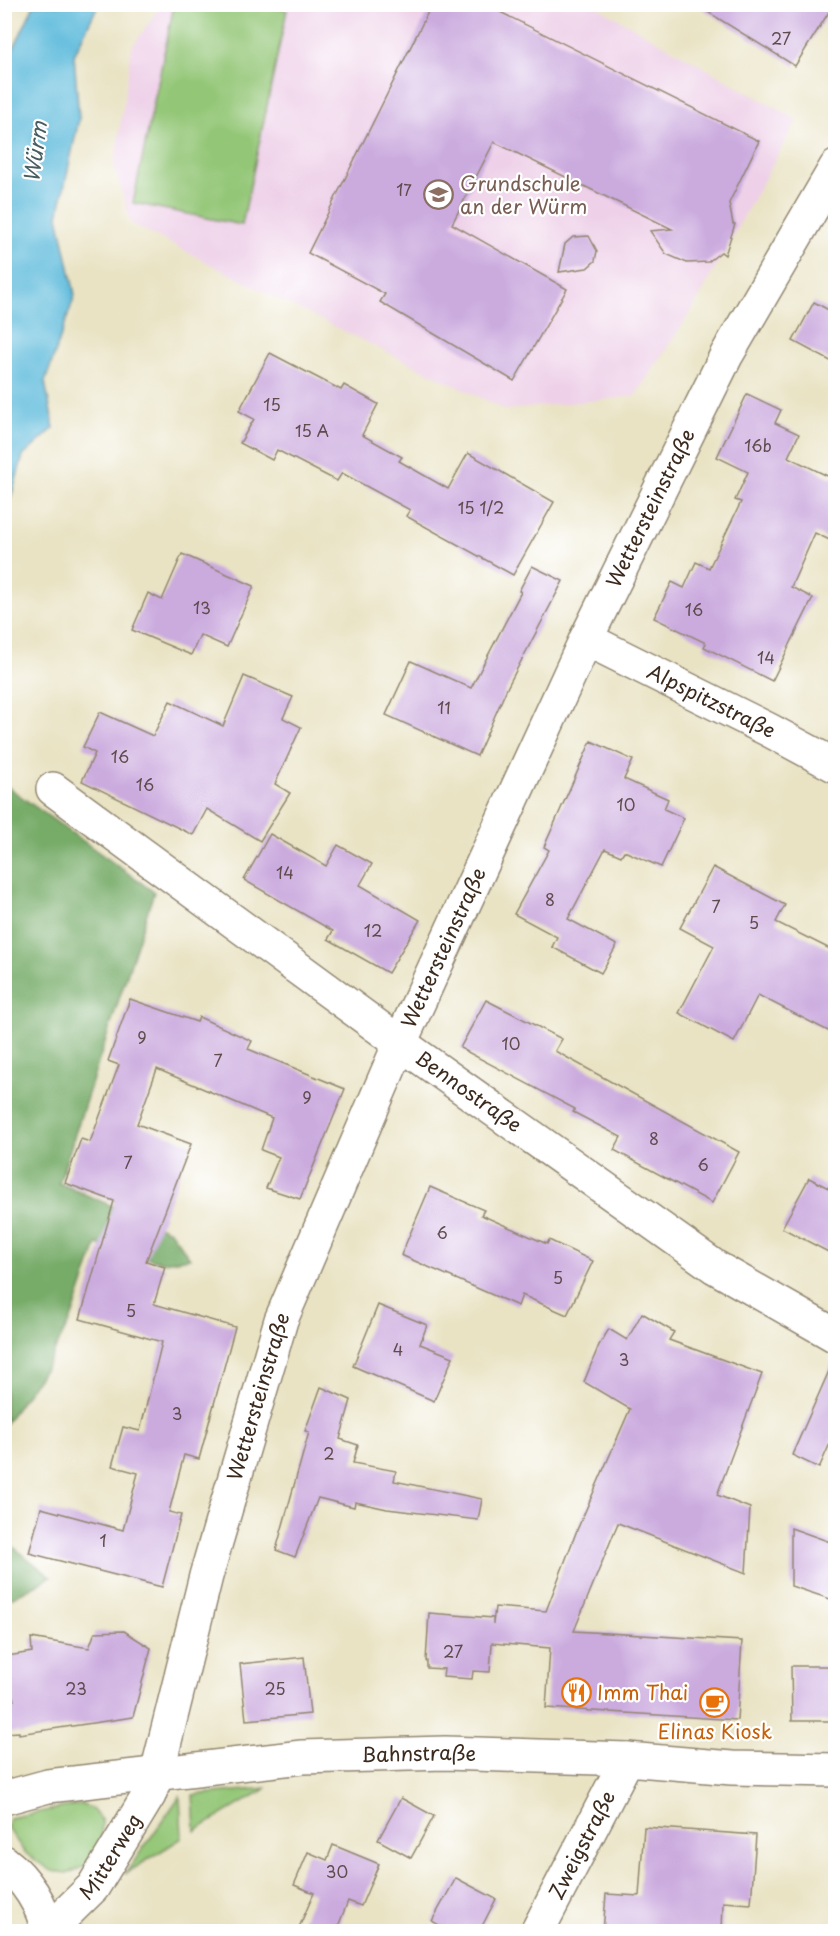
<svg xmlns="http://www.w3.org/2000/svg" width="840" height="1936" viewBox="0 0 840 1936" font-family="'Playpen Sans',sans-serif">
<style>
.built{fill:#eed0e8}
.green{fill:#93c676;stroke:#67784a;stroke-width:1.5}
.forest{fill:#76ab67;stroke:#586a42;stroke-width:1.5}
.water{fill:#5ebbdc;stroke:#4c727d;stroke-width:1.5}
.building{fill:#cbaade}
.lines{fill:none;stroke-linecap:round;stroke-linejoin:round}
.minor-casing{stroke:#928671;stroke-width:36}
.minor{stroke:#fff;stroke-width:33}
.labels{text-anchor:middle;stroke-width:4.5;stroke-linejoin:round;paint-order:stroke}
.number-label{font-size:16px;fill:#5f4a4e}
.education-label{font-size:20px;fill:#785e54;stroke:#fff;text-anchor:start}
.street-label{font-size:20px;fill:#3b2a1e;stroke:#fff}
.food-label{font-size:20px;fill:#c56008;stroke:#fff;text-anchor:start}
.water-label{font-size:21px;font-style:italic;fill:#475d60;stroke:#fff}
</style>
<rect width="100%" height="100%" fill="#fff"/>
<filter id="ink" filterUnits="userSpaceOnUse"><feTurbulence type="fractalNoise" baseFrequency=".0167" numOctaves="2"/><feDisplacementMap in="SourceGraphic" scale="12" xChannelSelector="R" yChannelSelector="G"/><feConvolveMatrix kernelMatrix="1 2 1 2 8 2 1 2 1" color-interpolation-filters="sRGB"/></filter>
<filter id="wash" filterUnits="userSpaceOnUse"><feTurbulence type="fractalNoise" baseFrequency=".008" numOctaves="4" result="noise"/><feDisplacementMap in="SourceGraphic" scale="24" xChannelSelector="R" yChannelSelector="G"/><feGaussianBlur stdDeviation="1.35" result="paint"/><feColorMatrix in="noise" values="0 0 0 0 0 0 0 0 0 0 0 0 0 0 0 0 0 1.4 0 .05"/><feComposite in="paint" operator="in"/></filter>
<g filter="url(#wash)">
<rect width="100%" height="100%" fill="#e9e3c4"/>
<!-- built -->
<polygon class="built" points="161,5 594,5 797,120 692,310 635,396 506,410 278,299 131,223 114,167 132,47"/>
<!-- green -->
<g class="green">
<polygon points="174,5 259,5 287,10 242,225 133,203"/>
<polygon points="267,1788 195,1831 193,1795"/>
<polygon points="180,1796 182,1838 125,1874"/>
<polygon points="81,1804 92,1809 102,1821 101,1847 93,1861 77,1870 66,1873 52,1871 25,1853 7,1827 9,1818"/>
</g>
<!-- forest -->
<g class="forest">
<polygon points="5,785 154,892 59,1183 170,1231 190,1258 163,1262 97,1244 72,1317 46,1367 5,1424"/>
<polygon points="5,1540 51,1577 5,1601 4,1601"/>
</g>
<!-- water -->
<polygon class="water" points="34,5 98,5 74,55 79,119 58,216 75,295 45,382 54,428 23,456 5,517 5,67"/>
<g id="blocks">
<!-- building -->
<g class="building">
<polygon points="432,4 484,4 759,141 729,203 733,224 735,224 725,255 721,252 708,262 687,263 666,254 650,231 672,229 494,142 452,224 567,289 514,381 380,302 385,294 308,253"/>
<polygon points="695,4 834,4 795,66"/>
<polygon points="589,236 597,251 595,261 587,268 559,272 565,244 573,237"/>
<polygon points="814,302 836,314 836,364 793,341"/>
<polygon points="270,353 341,390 344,385 378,404 362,435 402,457 399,461 448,489 468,453 554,502 513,575 406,516 410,510 342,473 337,481 277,450 272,460 240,443 254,419 239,411"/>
<polygon points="747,394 781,410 775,423 799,434 788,457 836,480 836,543 815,533 791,587 813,598 772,681 704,647 706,643 654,618 672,582 684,588 696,562 709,568 741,502 735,500 748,472 717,457"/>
<polygon points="182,554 254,586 227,647 200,635 191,655 132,630 148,593 162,600"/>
<polygon points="532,566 563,581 508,686 477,756 386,715 411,661 471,688 521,592 519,591"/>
<polygon points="244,676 293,697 283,718 301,727 275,784 290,793 260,841 207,809 193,835 82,781 95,753 83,747 100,712 153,736 170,701 223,726"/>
<polygon points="591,741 633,760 624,779 668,799 664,809 684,818 661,867 624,851 621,856 605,849 568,919 617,945 601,973 552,947 557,937 514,914 549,850 544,847"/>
<polygon points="270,834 326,866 338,845 372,864 360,885 420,920 388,973 328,939 333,931 244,880"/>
<polygon points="713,867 785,905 776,922 836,952 836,1035 758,995 734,1042 679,1013 714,946 680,928"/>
<polygon points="130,999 197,1022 199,1017 252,1041 248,1049 345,1089 300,1199 266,1188 279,1157 261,1150 272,1118 157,1069 137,1124 191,1144 146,1261 165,1267 154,1304 235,1327 199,1459 184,1455 169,1512 181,1515 162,1587 29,1553 41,1508 123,1530 138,1473 112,1466 123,1427 140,1431 162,1342 80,1319 114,1201 65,1183 81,1139 90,1142 119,1065 108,1061"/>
<polygon points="486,1000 562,1039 555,1051 739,1152 712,1203 614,1150 621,1137 573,1112 575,1109 460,1048"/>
<polygon points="809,1178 836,1192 836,1256 782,1228"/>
<polygon points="430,1187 484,1210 481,1215 547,1244 549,1240 593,1261 567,1315 522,1295 518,1306 401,1255"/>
<polygon points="378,1305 427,1325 420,1344 453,1357 434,1401 353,1366"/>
<polygon points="642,1313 674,1332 669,1340 762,1374 717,1495 750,1508 746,1573 618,1523 574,1631 742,1641 737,1720 546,1708 550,1648 492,1643 490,1672 473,1671 472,1679 443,1677 444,1669 427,1668 427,1661 426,1661 429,1613 493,1618 493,1624 495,1607 546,1611 577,1530 630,1409 584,1382 599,1345 609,1329 627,1340"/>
<polygon points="836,1355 836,1430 819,1468 792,1455"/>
<polygon points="321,1387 351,1400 340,1439 358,1445 353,1463 396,1471 394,1481 482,1499 478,1520 387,1509 355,1502 354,1507 318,1498 295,1557 276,1550 309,1432 305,1431"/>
<polygon points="791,1528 836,1544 836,1601 791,1586"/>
<polygon points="124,1631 151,1648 133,1717 19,1734 19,1732 4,1733 4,1700 14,1700 7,1656 32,1652 31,1638 89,1648 95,1632"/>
<polygon points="304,1657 310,1714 246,1720 240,1664"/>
<polygon points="791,1666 836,1666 836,1721 792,1721"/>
<polygon points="401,1798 434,1816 411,1858 378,1840"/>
<polygon points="644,1827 756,1835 751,1904 723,1902 722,1932 603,1932 606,1894 639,1896"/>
<polygon points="333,1845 379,1864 361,1906 348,1901 336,1932 297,1932 314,1893 294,1885 308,1852 327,1860"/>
<polygon points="456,1878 496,1899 479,1932 451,1932 432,1921"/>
</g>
</g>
</g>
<g filter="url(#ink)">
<use href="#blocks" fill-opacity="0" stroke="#928671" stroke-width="1.5"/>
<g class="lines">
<defs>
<g id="minor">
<path id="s1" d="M586,639L769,730L836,766"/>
<path id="s2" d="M53,789L400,1043L715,1267L836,1336"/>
<path id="s3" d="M4,1798L48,1786L302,1757L445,1753L627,1759L732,1768L836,1770"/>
<path d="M4,1862C26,1879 43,1905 48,1932"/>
<path id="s4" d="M48,1931L93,1887L149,1795L157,1773L206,1576L281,1320L400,1043L586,639L726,356L836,167"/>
<path id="s5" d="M537,1932L627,1759"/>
</g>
</defs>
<!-- minor casing -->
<use href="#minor" class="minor-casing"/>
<!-- minor -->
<use href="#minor" class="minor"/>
</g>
</g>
<!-- icons -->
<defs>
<symbol id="school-ring" viewBox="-11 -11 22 22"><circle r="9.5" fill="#fff" stroke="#8d6e63" stroke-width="1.5"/><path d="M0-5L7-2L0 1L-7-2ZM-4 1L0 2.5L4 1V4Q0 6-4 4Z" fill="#8d6e63"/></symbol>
<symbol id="restaurant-ring" viewBox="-11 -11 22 22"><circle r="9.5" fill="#fff" stroke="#e8710a" stroke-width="1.5"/><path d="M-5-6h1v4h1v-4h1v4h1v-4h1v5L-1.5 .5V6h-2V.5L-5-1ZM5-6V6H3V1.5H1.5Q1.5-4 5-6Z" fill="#e8710a"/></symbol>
<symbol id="cafe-ring" viewBox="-11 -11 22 22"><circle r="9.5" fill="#fff" stroke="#e8710a" stroke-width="1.5"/><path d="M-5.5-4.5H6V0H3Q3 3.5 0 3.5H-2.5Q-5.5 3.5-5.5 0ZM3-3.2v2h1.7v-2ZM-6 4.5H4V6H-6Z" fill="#e8710a"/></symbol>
</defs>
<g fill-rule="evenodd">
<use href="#school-ring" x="422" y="178" width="33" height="33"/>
<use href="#restaurant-ring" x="560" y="1676" width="33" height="33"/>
<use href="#cafe-ring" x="698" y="1686" width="33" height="33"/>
</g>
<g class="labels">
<!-- number labels -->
<g class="number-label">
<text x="781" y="45">27</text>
<text x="404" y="196">17</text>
<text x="272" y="411">15</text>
<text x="312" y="437">15 A</text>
<text x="758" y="452">16b</text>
<text x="481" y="514">15 1/2</text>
<text x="202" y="614">13</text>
<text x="694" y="616">16</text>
<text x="766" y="664">14</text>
<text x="444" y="714">11</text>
<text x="120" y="763">16</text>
<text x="145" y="791">16</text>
<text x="626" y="811">10</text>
<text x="285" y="879">14</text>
<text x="550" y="906">8</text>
<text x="716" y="913">7</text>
<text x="754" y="929">5</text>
<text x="373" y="937">12</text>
<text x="142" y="1044">9</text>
<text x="511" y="1050">10</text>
<text x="218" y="1067">7</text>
<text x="307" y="1104">9</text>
<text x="654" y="1145">8</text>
<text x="128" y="1169">7</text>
<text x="703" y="1171">6</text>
<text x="442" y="1239">6</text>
<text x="558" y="1284">5</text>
<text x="131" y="1317">5</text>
<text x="398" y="1356">4</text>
<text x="624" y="1366">3</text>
<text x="177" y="1420">3</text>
<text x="329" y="1460">2</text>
<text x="103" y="1547">1</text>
<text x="453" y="1658">27</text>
<text x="76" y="1695">23</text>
<text x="275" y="1695">25</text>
<text x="337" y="1878">30</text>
</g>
<!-- education labels -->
<g class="education-label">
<text x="460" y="191">Grundschule<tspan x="460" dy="23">an der Würm</tspan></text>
</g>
<!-- street labels -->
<g class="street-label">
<text dy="7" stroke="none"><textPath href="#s4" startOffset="1556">Wettersteinstraße</textPath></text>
<text dy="7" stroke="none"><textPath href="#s1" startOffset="140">Alpspitzstraße</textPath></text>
<text dy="7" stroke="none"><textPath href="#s4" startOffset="1070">Wettersteinstraße</textPath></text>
<text dy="7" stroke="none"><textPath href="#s2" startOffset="514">Bennostraße</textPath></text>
<text dy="7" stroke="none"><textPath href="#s4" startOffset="584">Wettersteinstraße</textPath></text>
<text dy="7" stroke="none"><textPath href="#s3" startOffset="418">Bahnstraße</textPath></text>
<text dy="7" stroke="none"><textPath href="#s5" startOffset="98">Zweigstraße</textPath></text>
<text dy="7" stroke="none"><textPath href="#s4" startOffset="98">Mitterweg</textPath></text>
</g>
<!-- food labels -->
<g class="food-label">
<text x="597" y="1700">Imm Thai</text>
<text x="715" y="1739" text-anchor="middle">Elinas Kiosk</text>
</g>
<!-- water labels -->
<g class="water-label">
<text transform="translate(36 152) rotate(-82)" y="7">Würm</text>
</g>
</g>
<!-- margin -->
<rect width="840" height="1936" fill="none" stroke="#fff" stroke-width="24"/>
</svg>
